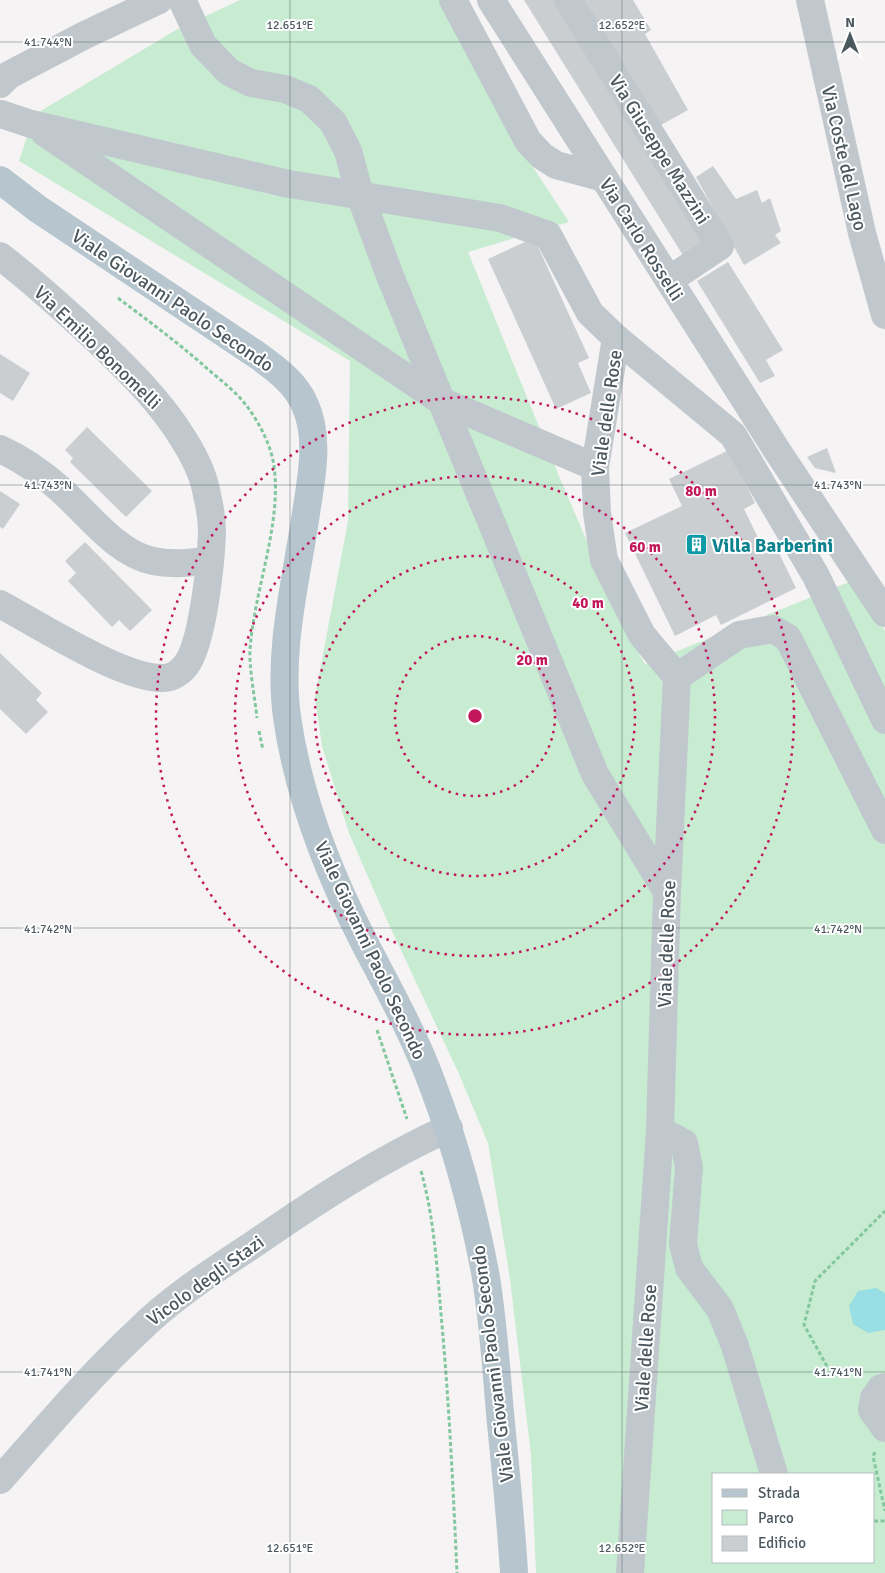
<svg xmlns="http://www.w3.org/2000/svg" width="885" height="1573" viewBox="0 0 885 1573" font-family="Signika,sans-serif">
<style>
.green{fill:#c7ecd1;fill-rule:evenodd}
.water{fill:#99dee5}
.building{fill:#caced1}
.lines{fill:none;stroke-linecap:round;stroke-linejoin:round}
.path{stroke:#82c79d;stroke-width:3;stroke-dasharray:4 2.5;stroke-linecap:butt}
.minor{stroke:#c0c8cd;stroke-width:28}
.major{stroke:#b6c5ce;stroke-width:28}
.ticks{fill:none;stroke:#4c585f;stroke-width:1;stroke-opacity:0.45}
.ring{fill:none;stroke:#c2185b;stroke-width:2.5;stroke-dasharray:2.5 5}
.labels{text-anchor:middle;stroke-width:4;stroke-linejoin:round;paint-order:stroke}
.street-label{font-size:19px;fill:#4c585f;stroke:#fff}
.culture-label{font-size:19px;font-weight:bold;fill:#0d838f;stroke:#fff;text-anchor:start}
.ticks-label{font-size:12px;text-anchor:middle;fill:#4c585f;stroke:#fff;stroke-width:4;stroke-linejoin:round;paint-order:stroke}
.centre{fill:#c2185b;stroke:#fff;stroke-width:2.5}
.ring-label{font-size:15px;text-anchor:middle;font-weight:bold;fill:#c2185b;stroke:#fff;stroke-width:4;stroke-linejoin:round;paint-order:stroke}
</style>
<rect width="100%" height="100%" fill="#f5f3f3"/>
<!-- green -->
<path class="green" d="M240,0H441L523,152L569,222L468,252L561,481L626,632L645,664L854,580L885,631V1573H536L531,1455L510,1279L488,1143L459,1074L386,918L349,833L322,746L315,697L348,521L350,361L19,161L34,115L176,30ZM714,1474H874V1562H714Z"/>
<!-- water -->
<polygon class="water" points="876,1288 885,1293 885,1330 868,1333 853,1324 849,1306 858,1291"/>
<!-- building -->
<g class="building">
<polygon points="524,0 555,0 707,243 684,257"/>
<polygon points="583,0 633,0 651,30 645,34 688,110 659,126"/>
<polygon points="713,166 736,199 757,190 762,203 770,198 781,231 775,235 781,243 744,265 696,177"/>
<polygon points="534,238 589,358 578,363 591,393 556,409 488,259"/>
<polygon points="728,262 783,350 766,360 775,376 760,383 697,281"/>
<polygon points="0,354 30,373 13,401 0,393"/>
<polygon points="87,427 152,491 126,517 70,462 73,458 65,450"/>
<polygon points="827,448 836,473 815,468 807,457"/>
<polygon points="729,450 755,503 744,509 763,548 774,543 796,588 721,625 716,615 675,636 625,533 682,506 669,479"/>
<polygon points="0,491 20,504 3,529 0,527"/>
<polygon points="85,542 152,610 130,631 119,620 112,627 68,581 76,573 65,561"/>
<polygon points="0,653 42,693 36,700 48,712 26,734 0,709"/>
</g>
<g class="lines">
<!-- path -->
<g class="path">
<path d="M118,298C150,322 181,345 210,371C223,382 236,392 246,405C259,422 271,445 274,466C282,525 254,590 250,650C249,668 255,699 257,718"/>
<polyline points="259,731 263,750"/>
<polyline points="377,1030 407,1119"/>
<path d="M421,1171C434,1217 437,1267 441,1314C449,1400 453,1486 457,1573"/>
<polyline points="858,1374 828,1368 804,1325 815,1281 885,1211"/>
<polyline points="875,1452 873,1456 885,1511"/>
<polyline points="874,1521 885,1521"/>
</g>
<!-- minor -->
<g class="minor">
<polyline points="182,0 203,45 229,72 251,83 285,89 309,99 333,122 348,151 360,195 390,276 595,774 667,892"/>
<polyline points="453,0 528,141 542,156 556,165 604,178"/>
<polyline points="491,0 778,452 885,613"/>
<polyline points="568,0 720,246 669,280"/>
<polyline points="810,0 862,233 885,315"/>
<polyline points="0,84 9,75 85,35 159,0"/>
<polyline points="1,114 31,124 289,184 500,218 548,235 590,313 616,338 733,435 816,576 885,720"/>
<polyline points="45,133 441,401 595,467"/>
<path d="M0,256C35,283 68,313 100,343C131,373 161,402 184,440C194,456 204,476 207,495C210,507 212,520 212,533C211,561 203,643 186,665C181,672 172,678 164,678C124,680 37,624 0,604"/>
<polyline points="616,338 595,467 597,513 604,560 642,635 677,677 667,892 660,1130 630,1573"/>
<path d="M0,449C22,459 42,473 60,489C87,513 117,554 153,561C172,565 190,563 210,560"/>
<polyline points="677,677 739,635 773,629 788,638 885,830"/>
<polyline points="660,1130 684,1143 689,1167 683,1244 689,1268 720,1309 735,1346 774,1474"/>
<polyline points="885,1387 881,1388 874,1398 872,1410 885,1428"/>
<path d="M0,1480C44,1430 87,1379 136,1333C171,1298 213,1271 254,1244C316,1201 380,1159 449,1128"/>
</g>
<!-- major -->
<path class="major" d="M0,180L38,209L257,355C276,369 296,383 305,405C321,440 310,484 305,520C295,585 278,652 287,717C298,795 328,872 364,942C389,990 415,1036 433,1086C456,1147 473,1209 485,1272C493,1318 496,1366 500,1413C505,1466 511,1520 514,1573"/>
</g>
<!-- ticks -->
<path class="ticks" d="M290,0V1573M622,0V1573M0,42H885M0,485H885M0,928H885M0,1372H885"/>
<!-- distance rings -->
<g class="ring">
<circle cx="475" cy="716" r="80"/>
<circle cx="475" cy="716" r="160"/>
<circle cx="475" cy="716" r="240"/>
<circle cx="475" cy="716" r="319"/>
</g>
<!-- icons -->
<defs>
<symbol id="building-square" viewBox="-11 -11 22 22"><rect x="-9" y="-9" width="18" height="18" rx="4" fill="#0f9aa8" stroke="#fff"/><path d="M-4-6H4V6H1V3H-1V6H-4ZM-2.5-4.3h1.7v1.8h-1.7ZM.8-4.3h1.7v1.8H.8ZM-2.5-1h1.7V.8h-1.7ZM.8-1h1.7V.8H.8Z" fill="#fff"/></symbol>
</defs>
<g fill-rule="evenodd">
<use href="#building-square" x="684" y="532" width="25" height="25"/>
</g>
<g class="labels">
<!-- street labels -->
<g class="street-label">
<text transform="translate(660 149) rotate(58)" y="7">Via Giuseppe Mazzini</text>
<text transform="translate(845 158) rotate(77)" y="7">Via Coste del Lago</text>
<text transform="translate(642 239) rotate(58)" y="7">Via Carlo Rosselli</text>
<text transform="translate(173 300) rotate(34)" y="7">Viale Giovanni Paolo Secondo</text>
<text transform="translate(98 347) rotate(44)" y="7">Via Emilio Bonomelli</text>
<text transform="translate(606 413) rotate(-82)" y="7">Viale delle Rose</text>
<text transform="translate(666 944) rotate(-88)" y="7">Viale delle Rose</text>
<text transform="translate(371 950) rotate(65)" y="7">Viale Giovanni Paolo Secondo</text>
<text transform="translate(205 1280) rotate(-36)" y="7">Vicolo degli Stazi</text>
<text transform="translate(645 1348) rotate(-86)" y="7">Viale delle Rose</text>
<text transform="translate(492 1364) rotate(-97)" y="7">Viale Giovanni Paolo Secondo</text>
</g>
<!-- culture labels -->
<g class="culture-label">
<text x="712" y="552">Villa Barberini</text>
</g>
</g>
<g class="ticks-label">
<text x="290" y="29">12.651°E</text>
<text x="622" y="29">12.652°E</text>
<text x="48" y="46">41.744°N</text>
<text x="48" y="489">41.743°N</text>
<text x="838" y="489">41.743°N</text>
<text x="48" y="933">41.742°N</text>
<text x="838" y="933">41.742°N</text>
<text x="48" y="1376">41.741°N</text>
<text x="838" y="1376">41.741°N</text>
<text x="290" y="1552">12.651°E</text>
<text x="622" y="1552">12.652°E</text>
</g>
<circle cx="475" cy="716" r="8" class="centre"/>
<g class="ring-label">
<text x="701" y="496">80 m</text>
<text x="645" y="552">60 m</text>
<text x="588" y="608">40 m</text>
<text x="532" y="665">20 m</text>
</g>
<!-- legend -->
<rect x="712" y="1473" width="162" height="90" fill="#ffffff" stroke="#b7bcbf"/>
<rect x="722" y="1489" width="25" height="8" fill="#b6c5ce" stroke="#b7bcbf"/>
<text x="758" y="1498" font-size="15" fill="#4c585f">Strada</text>
<rect x="722" y="1510" width="25" height="15" fill="#c7ecd1" stroke="#b7bcbf"/>
<text x="758" y="1523" font-size="15" fill="#4c585f">Parco</text>
<rect x="722" y="1536" width="25" height="15" fill="#caced1" stroke="#b7bcbf"/>
<text x="758" y="1548" font-size="15" fill="#4c585f">Edificio</text>
<!-- north arrow -->
<g transform="translate(850 35)" stroke="#ffffff" stroke-width="4" paint-order="stroke">
<path d="M0-4L9 19L0 12L-9 19Z" fill="#4c585f"/>
<text y="-8" font-size="14" font-weight="bold" text-anchor="middle" fill="#4c585f">N</text>
</g>
</svg>
